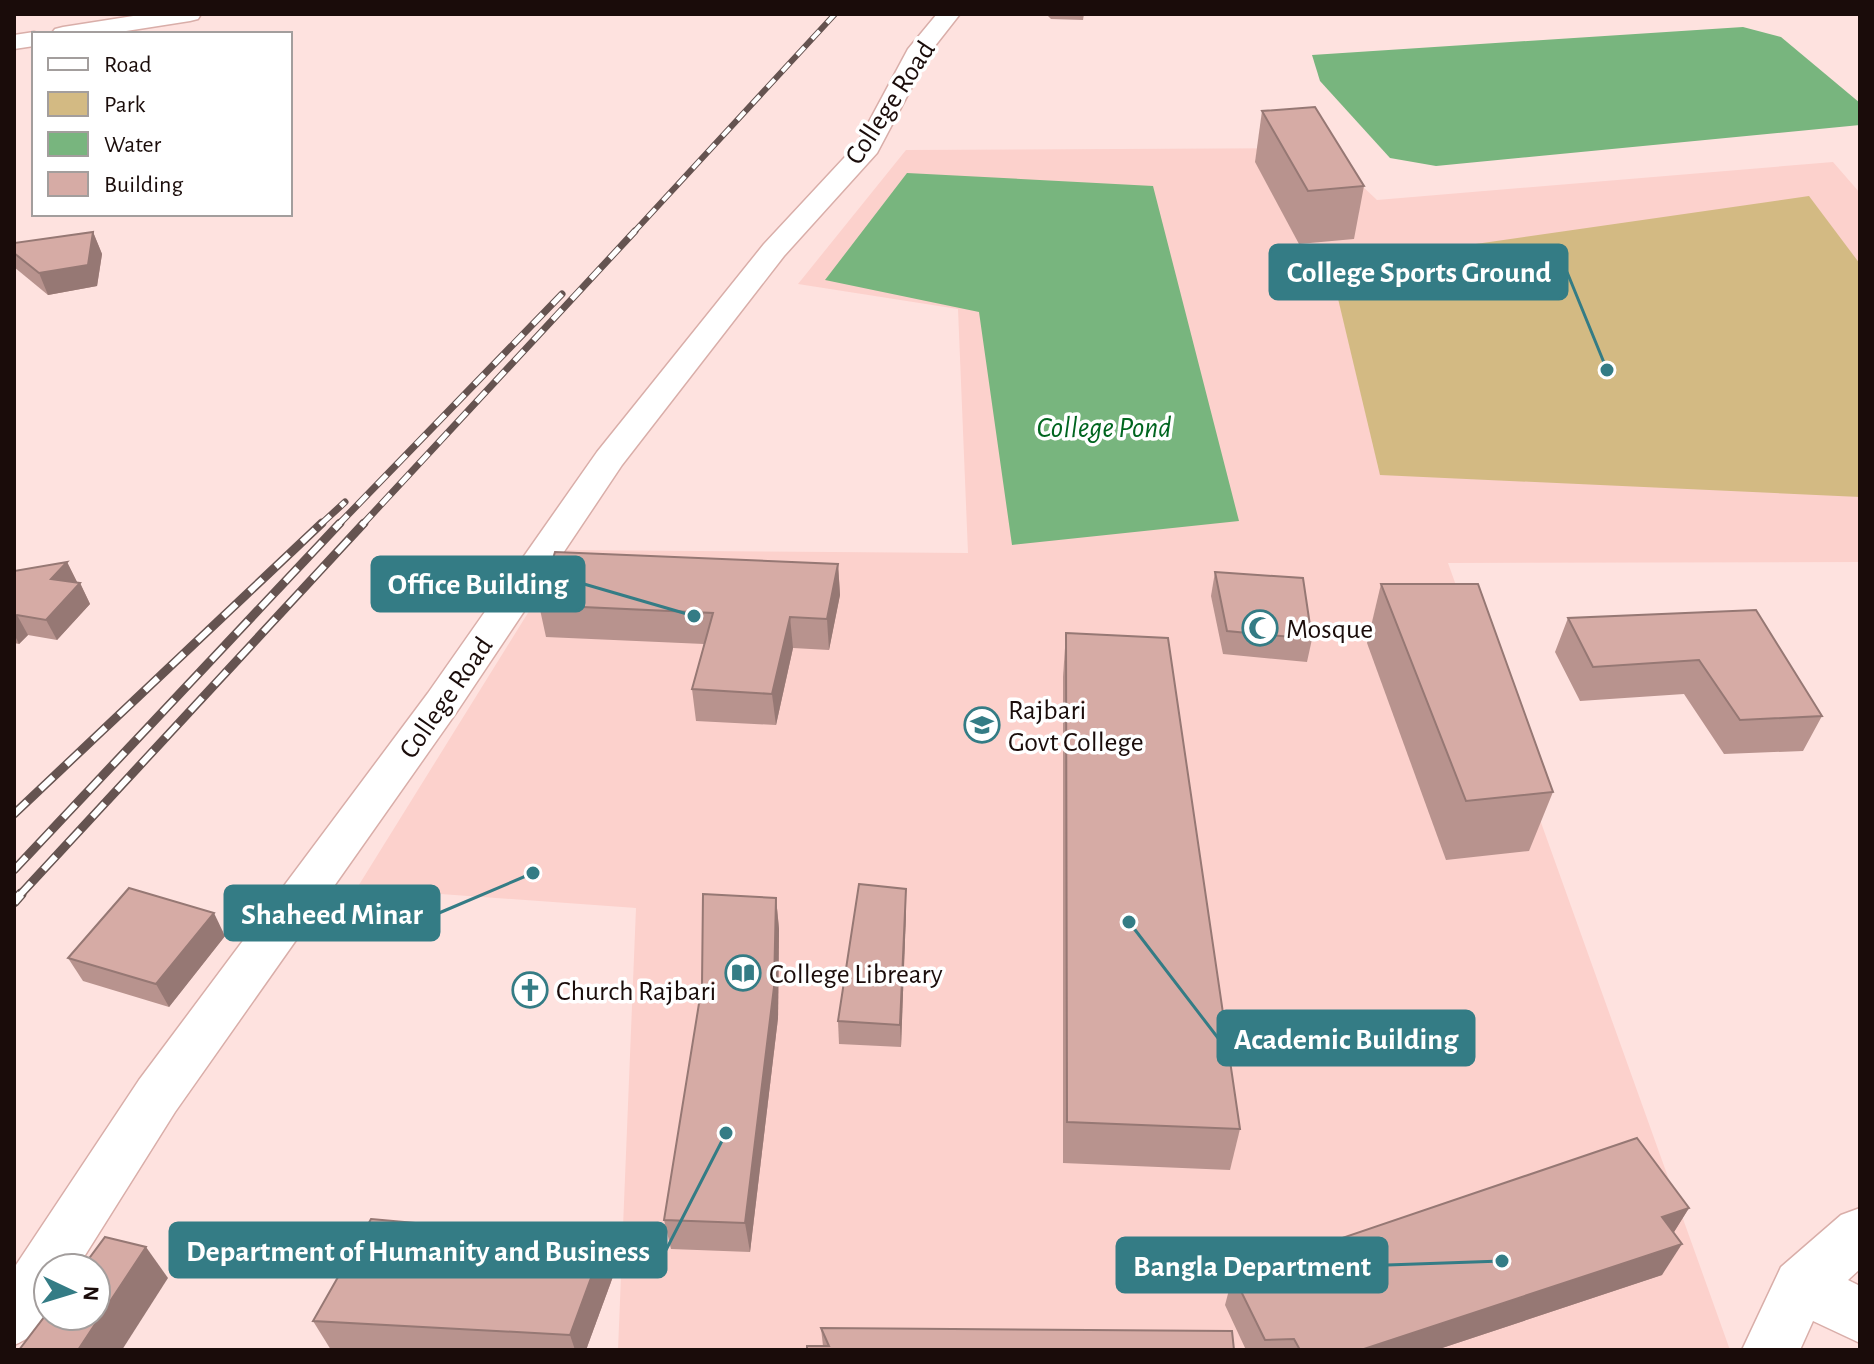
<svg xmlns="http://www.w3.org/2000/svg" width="1874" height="1364" viewBox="0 0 1874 1364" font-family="'Alegreya Sans',sans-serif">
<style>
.built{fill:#fcd1cc}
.green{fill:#d3ba83}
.water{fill:#78b57e}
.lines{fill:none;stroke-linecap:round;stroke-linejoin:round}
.street-casing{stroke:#d9aea9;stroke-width:3}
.street{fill:#fff;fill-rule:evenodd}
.rail-far3-casing{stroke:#655350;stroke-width:6}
.rail-far2-casing{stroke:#655350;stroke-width:7}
.rail-far1-casing{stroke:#655350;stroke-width:9}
.rail-casing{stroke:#655350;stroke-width:11}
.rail-far3{stroke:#fff;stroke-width:4;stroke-dasharray:11;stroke-linecap:butt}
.rail-far2{stroke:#fff;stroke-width:5;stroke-dasharray:14;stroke-linecap:butt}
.rail-far1{stroke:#fff;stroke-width:6;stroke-dasharray:18;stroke-linecap:butt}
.rail{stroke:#fff;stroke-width:8;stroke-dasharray:23;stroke-linecap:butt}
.wall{fill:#b8938e}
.shaded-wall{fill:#967874}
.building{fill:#d6aba5;stroke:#967874;stroke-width:2}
.labels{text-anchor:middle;stroke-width:7;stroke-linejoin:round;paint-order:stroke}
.street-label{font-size:28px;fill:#1a0c0a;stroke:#fff}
.poi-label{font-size:28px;fill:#1a0c0a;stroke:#fff;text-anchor:start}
.water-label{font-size:30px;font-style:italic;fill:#00651f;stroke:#fff}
.leader{fill:none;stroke:#347c85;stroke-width:3}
.callout-dot{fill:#347c85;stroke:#fff;stroke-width:3}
.callout{fill:#347c85;stroke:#347c85;stroke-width:3}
.callout-label{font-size:30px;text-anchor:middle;font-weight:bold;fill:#fff}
</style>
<rect width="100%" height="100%" fill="#fee2df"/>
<!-- built -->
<polygon class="built" points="1322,148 1377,200 1833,162 1860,193 1860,562 1448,563 1730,1350 618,1350 636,908 357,888 567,550 968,553 958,309 798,284 906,150"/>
<!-- green -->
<polygon class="green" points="1809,196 1860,264 1860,497 1380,475 1330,265"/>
<!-- water -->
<g class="water">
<polygon points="1743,27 1781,37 1860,103 1860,125 1436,166 1390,158 1320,81 1312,55"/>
<polygon points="907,173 1153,186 1239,521 1012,545 979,312 825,280"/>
</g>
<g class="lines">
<defs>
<g id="street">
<polygon points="146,14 201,14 198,19 190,21 107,34 51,34 55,29 63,27"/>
<path d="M937,14H960L931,51L877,153L784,256L622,465L456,713L175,1112L77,1268H48C48,1306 54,1328 14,1345V1268L139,1080L428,693L597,452L764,244L857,144L908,49Z"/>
<polygon points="34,32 42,34 34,34 34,46 14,49 14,35"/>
<polygon points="1860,1208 1860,1269 1848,1280 1860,1286 1860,1343 1813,1321 1800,1350 1742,1350 1781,1267 1841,1215"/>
</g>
</defs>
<!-- street casing -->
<use href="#street" class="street-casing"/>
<!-- street -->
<use href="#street" class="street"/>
<defs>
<polyline id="rail-far3" points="633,233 835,14"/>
<g id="rail-far2">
<polyline points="320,525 345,502"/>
<polyline points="338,525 562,294"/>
<polyline points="362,525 635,231"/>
</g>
<g id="rail-far1">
<polyline points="14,814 322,523"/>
<polyline points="14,870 340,523"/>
<polyline points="19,896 364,523"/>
</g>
<polyline id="rail" points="14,902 21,894"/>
</defs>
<!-- rail-far3 casing -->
<use href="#rail-far3" class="rail-far3-casing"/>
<!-- rail-far2 casing -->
<use href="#rail-far2" class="rail-far2-casing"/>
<!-- rail-far1 casing -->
<use href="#rail-far1" class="rail-far1-casing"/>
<!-- rail casing -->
<use href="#rail" class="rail-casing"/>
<!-- rail-far3 -->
<use href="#rail-far3" class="rail-far3"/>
<!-- rail-far2 -->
<use href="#rail-far2" class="rail-far2"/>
<!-- rail-far1 -->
<use href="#rail-far1" class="rail-far1"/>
<!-- rail -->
<use href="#rail" class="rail"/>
</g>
<!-- wall -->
<g class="wall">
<polygon points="1048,14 1084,14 1083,20 1051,19 1048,16"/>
<polygon points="1262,111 1364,186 1354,239 1299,244 1255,162"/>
<polygon points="93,232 102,254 97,286 48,295 14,267 14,243"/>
<polygon points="67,562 77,582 80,583 90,604 57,640 28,635 19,644 14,643 14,571"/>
<polygon points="838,564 840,595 829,650 793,648 776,725 696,721 692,689 704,644 546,637 539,605"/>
<polygon points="1215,572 1312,639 1307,662 1223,654 1211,596"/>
<polygon points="1381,584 1553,792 1529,851 1446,860 1367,643"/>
<polygon points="1756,610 1822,716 1803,751 1724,754 1684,694 1580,701 1555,652 1568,618"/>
<polygon points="1066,633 1240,1129 1230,1170 1063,1163 1063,677"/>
<polygon points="906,889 906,912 901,1047 839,1044 838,1021"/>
<polygon points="776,898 779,929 778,1018 750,1252 671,1249 664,1220"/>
<polygon points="225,936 169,1007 83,981 68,958"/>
<polygon points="1689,1208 1674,1232 1662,1275 1436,1350 1246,1350 1225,1305 1233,1275"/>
<polygon points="615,1271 586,1350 331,1350 313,1321"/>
<polygon points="821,1328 1234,1350 823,1346"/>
</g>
<!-- shaded-wall -->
<g class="shaded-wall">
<polygon points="93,232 102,254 97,286 48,295 39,273"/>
<polygon points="67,562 77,582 51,579"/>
<polygon points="838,564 840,595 829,650 827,619"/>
<polygon points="80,583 90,604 57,640 46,620"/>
<polygon points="17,615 28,635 19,644 14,634 14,617"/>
<polygon points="790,617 793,648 776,725 772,694"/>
<polygon points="906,889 906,912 901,1047 900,1025"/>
<polygon points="776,898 779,929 778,1018 750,1252 745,1223"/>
<polygon points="214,913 225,936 169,1007 156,984"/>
<polygon points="1689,1208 1669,1240 1662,1217"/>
<polygon points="605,1240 615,1271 586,1350 575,1350 570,1335"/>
<polygon points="1682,1244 1662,1275 1436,1350 1361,1350"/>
<polygon points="146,1247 168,1278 122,1350 78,1350"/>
</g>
<!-- building -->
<g class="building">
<polygon points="1315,107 1364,186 1308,191 1262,111"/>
<polygon points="93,232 88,265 39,273 14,253 14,243"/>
<polygon points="555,552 838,564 827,619 790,617 772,694 692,689 713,613 539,605"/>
<polygon points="67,562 51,579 80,583 46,620 17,615 14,617 14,571"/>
<polygon points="1215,572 1303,578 1312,639 1227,631"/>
<polygon points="1381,584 1478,584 1553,792 1466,801"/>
<polygon points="1756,610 1822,716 1740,720 1699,660 1593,667 1568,618"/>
<polygon points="1066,633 1168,638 1240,1129 1067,1122"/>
<polygon points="859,884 906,889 900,1025 838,1021"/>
<polygon points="129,888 214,913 156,984 68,958"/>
<polygon points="703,894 776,898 774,987 745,1223 664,1220 702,985"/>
<polygon points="1637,1138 1689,1208 1662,1217 1682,1244 1361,1350 1300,1350 1294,1339 1265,1340 1233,1275"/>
<polygon points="371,1219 605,1240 570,1335 313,1321"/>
<polygon points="105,1237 146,1247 78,1350 19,1350 48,1312 48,1316 96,1316 96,1268 82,1268"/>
<polygon points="821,1328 1232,1331 1234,1350 807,1350 807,1346 829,1346"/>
</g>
<!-- icons -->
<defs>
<symbol id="mosque-ring" viewBox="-11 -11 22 22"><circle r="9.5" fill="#fff" stroke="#347c85" stroke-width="1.5"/><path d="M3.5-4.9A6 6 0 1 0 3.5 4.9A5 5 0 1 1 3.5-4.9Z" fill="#347c85"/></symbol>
<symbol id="university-ring" viewBox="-11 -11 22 22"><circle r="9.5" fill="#fff" stroke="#347c85" stroke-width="1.5"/><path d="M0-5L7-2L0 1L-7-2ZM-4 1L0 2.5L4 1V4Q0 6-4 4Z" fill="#347c85"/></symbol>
<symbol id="library-ring" viewBox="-11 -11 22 22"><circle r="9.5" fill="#fff" stroke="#347c85" stroke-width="1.5"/><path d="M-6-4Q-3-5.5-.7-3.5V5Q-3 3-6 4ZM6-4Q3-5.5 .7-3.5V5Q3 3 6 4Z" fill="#347c85"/></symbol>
<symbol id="church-ring" viewBox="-11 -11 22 22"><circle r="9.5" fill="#fff" stroke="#347c85" stroke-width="1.5"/><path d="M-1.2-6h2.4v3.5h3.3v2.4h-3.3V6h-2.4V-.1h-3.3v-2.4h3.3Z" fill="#347c85"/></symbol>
</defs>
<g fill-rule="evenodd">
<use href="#mosque-ring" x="1240" y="608" width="40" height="40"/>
<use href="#university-ring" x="962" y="705" width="40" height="40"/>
<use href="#library-ring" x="723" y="953" width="40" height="40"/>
<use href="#church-ring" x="510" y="970" width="40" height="40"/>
</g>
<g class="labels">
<!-- street labels -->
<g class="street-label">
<text transform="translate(889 102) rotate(-57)" y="10">College Road</text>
<text transform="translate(445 697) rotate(-55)" y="10">College Road</text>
</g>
<!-- poi labels -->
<g class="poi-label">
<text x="1286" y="638">Mosque</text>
<text x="1008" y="719">Rajbari<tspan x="1008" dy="32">Govt College</tspan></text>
<text x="769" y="983">College Libreary</text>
<text x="556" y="1000">Church Rajbari</text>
</g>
<!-- water labels -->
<g class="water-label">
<text x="1104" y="437">College Pond</text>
</g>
</g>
<!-- callouts -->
<path class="leader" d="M1607 370L1567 272M694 616L584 584M533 873L439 913M1129 922L1218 1038M726 1133L666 1250M1502 1261L1387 1265"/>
<g class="callout-dot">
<circle cx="1607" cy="370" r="8"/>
<circle cx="694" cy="616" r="8"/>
<circle cx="533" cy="873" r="8"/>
<circle cx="1129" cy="922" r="8"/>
<circle cx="726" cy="1133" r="8"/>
<circle cx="1502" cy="1261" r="8"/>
</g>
<g class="callout">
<rect x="1270" y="245" width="297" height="54" rx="8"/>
<rect x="372" y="557" width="212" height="54" rx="8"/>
<rect x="225" y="886" width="214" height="54" rx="8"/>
<rect x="1218" y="1011" width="256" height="54" rx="8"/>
<rect x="170" y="1223" width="496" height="54" rx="8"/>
<rect x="1117" y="1238" width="270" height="54" rx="8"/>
</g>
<g class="callout-label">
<text x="1419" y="282">College Sports Ground</text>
<text x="478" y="594">Office Building</text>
<text x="332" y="924">Shaheed Minar</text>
<text x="1346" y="1049">Academic Building</text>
<text x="418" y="1261">Department of Humanity and Business</text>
<text x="1252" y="1276">Bangla Department</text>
</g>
<!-- border -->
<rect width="1874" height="1364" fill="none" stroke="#1a0c0a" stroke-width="32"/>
<!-- legend -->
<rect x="32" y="32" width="260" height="184" fill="#ffffff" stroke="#a39e9d" stroke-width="2"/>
<rect x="48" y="58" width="40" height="12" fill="#ffffff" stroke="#a39e9d" stroke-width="2"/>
<text x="104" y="72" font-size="24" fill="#1a0c0a">Road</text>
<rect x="48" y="92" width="40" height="24" fill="#d3ba83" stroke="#a39e9d" stroke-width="2"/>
<text x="104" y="112" font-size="24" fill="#1a0c0a">Park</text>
<rect x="48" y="132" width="40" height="24" fill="#78b57e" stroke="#a39e9d" stroke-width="2"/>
<text x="104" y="152" font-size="24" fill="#1a0c0a">Water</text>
<rect x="48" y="172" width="40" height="24" fill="#d6aba5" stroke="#a39e9d" stroke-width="2"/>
<text x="104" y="192" font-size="24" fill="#1a0c0a">Building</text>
<!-- north arrow -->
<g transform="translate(72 1292) rotate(94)"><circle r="38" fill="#ffffff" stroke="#a39e9d" stroke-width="2"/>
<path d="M0-6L14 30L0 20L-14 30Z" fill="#347c85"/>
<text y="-12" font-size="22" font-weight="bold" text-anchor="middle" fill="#1a0c0a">N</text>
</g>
</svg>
